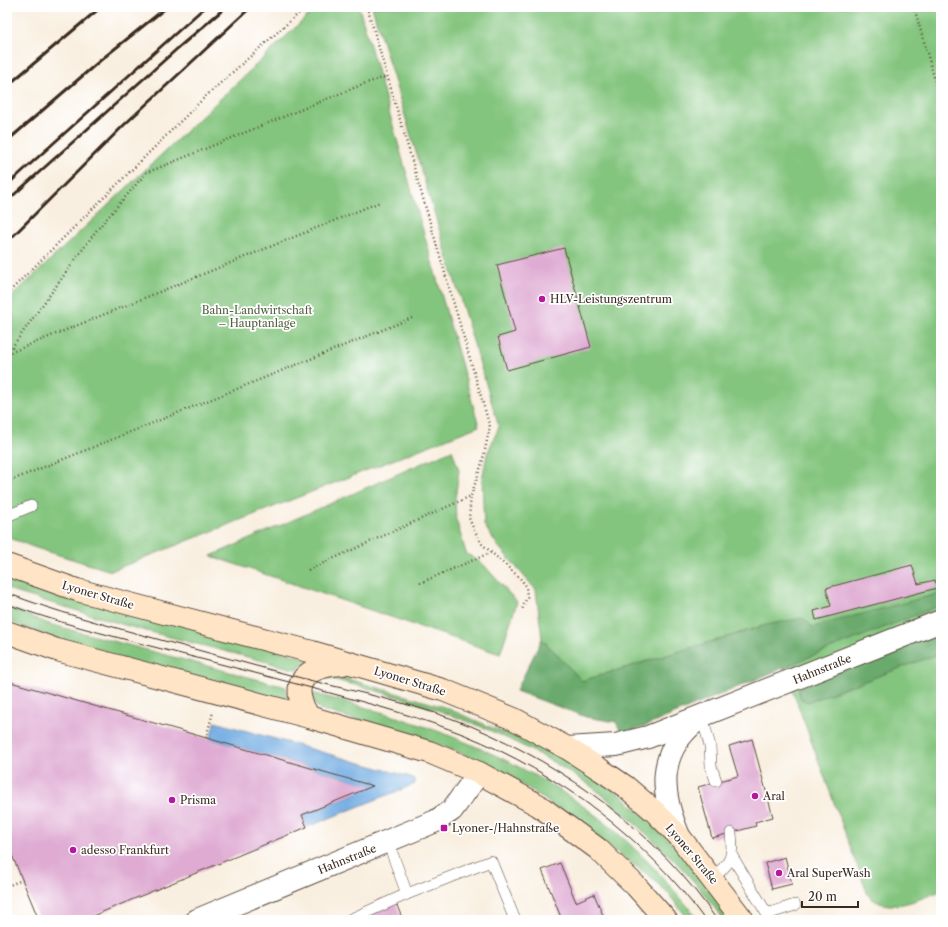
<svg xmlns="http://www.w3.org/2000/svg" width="948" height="927" viewBox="0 0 948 927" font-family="'Libre Caslon Text',serif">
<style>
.green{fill:#83c57e;stroke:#5f784e}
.forest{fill:#6aaa6d;stroke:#526a46}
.water{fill:#72ace2;stroke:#566b80}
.building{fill:#dfabd3}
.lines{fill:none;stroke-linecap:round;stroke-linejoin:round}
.service-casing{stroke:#58483b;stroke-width:12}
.minor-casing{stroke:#58483b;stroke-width:24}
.secondary-casing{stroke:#58483b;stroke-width:24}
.path{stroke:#58483b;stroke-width:2.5;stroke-dasharray:1 3;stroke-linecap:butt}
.service{stroke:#fff;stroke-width:11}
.minor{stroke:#fff;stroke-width:22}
.secondary{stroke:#ffe4c6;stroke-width:22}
.tram{stroke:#3b2a1e;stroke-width:1}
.rail{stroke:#3b2a1e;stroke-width:3}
.poi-dot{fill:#b5179e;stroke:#fff;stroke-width:1.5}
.labels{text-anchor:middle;stroke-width:3.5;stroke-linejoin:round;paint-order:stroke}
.poi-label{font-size:11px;fill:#3b2a1e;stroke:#fff;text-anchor:start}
.park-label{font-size:11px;fill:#546040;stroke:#fff}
.street-label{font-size:11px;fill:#3b2a1e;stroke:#fff}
</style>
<rect width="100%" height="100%" fill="#fff"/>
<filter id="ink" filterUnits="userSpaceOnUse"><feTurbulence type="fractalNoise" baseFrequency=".025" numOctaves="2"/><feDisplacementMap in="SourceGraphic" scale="8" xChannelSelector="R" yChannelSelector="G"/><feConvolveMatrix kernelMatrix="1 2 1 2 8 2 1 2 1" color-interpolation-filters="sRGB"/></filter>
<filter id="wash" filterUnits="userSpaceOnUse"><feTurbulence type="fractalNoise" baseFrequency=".012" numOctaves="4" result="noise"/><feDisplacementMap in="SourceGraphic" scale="16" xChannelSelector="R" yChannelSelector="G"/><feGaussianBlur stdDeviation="0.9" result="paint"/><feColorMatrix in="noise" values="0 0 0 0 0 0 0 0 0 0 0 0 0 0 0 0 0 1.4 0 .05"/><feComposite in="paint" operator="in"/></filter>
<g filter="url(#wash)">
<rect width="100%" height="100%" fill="#f9efe0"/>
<!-- green -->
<g class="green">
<polygon points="317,7 359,7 479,426 111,571 36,548 7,537 7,301"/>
<path d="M372,7H941V891C918,899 888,916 868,895L795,697L766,625L582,681L542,639L536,590L498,546L484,525L482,479L487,454L499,427Z"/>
<polygon points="452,450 459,470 455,500 456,519 466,553 482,563 517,602 500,654 211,556"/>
<polygon points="7,576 320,662 302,665 298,670 135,628 18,593 7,588"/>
<path d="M7,607L49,624L286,687V693L289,702C194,678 97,659 7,620Z"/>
<path d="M334,675L444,707L500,731L537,740L621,795L674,845L732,920H723C701,886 673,858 643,831C624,814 606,796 585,782C506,729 415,699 323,677Z"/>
<path d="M312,693C430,723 547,764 636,850C659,872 679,896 699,920H689L670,896L652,878L533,791L494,769L458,752L415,736L321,710L315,705Z"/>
</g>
<!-- forest -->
<g class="forest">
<polygon points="941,593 941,605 802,660 641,728 621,732 616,722 586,717 516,691 542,639 582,681 766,625 803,618 813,627"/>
<polygon points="941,629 941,653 808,702 801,699 798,689"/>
</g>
<!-- water -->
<polygon class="water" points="215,722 414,778 415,784 307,827 302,815 372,786 210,739"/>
<g id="blocks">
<!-- building -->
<g class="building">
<polygon points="564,248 591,347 507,370 498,337 515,332 497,265"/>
<polygon points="912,565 918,584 935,580 937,588 816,620 814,611 831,606 826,588"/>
<polygon points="7,681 210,739 373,786 302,815 307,827 83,920 39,920 7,843"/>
<polygon points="752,739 773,817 755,822 756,826 712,838 698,787 738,776 729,746"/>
<polygon points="785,857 792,884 772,889 765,863"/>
<polygon points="560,863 576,902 594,894 605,920 562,920 542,870"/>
<polygon points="395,901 403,920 360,920"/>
</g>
</g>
</g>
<g filter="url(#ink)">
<use href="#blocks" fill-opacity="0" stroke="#58483b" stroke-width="1"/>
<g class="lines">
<defs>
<g id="service">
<polyline points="7,516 31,506"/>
<polyline points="702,716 710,746 711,766 716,781"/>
<polyline points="388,842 407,894 491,861 515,920"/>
<polyline points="732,856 767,914 795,905"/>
<path d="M712,879C731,862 734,858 731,833"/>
<polyline points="349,920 407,894"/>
</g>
<g id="minor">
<polyline points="567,748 616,745 648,737 941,621"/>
<path d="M679,836C661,794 656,754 695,722"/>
<polyline points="197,920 436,821 452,810 479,773"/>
</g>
<g id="secondary">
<polyline points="7,565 77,590 312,652 443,690 514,719 567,748 601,770 626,787 654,811 679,836 743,920"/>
<polyline points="7,632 57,650 309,717 429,752 479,773 538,805 598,849 636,886 666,920"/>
<path d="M309,717C286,681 308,666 343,664"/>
</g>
</defs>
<!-- service casing -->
<use href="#service" class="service-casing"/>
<!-- minor casing -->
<use href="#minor" class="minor-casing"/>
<!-- secondary casing -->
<use href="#secondary" class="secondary-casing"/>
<!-- path -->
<g class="path">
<polyline points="367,7 490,427 482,463 471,496 469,518 474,530 482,544 520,578 526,586 527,597 522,610"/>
<polyline points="914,7 941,102"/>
<polyline points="7,294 208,94 306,7"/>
<polyline points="7,354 96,231 146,173 366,83 386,77"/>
<polyline points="7,354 380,202"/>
<polyline points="7,482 412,318"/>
<polyline points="308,570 471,496"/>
<polyline points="420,583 492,552"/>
<polyline points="206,738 213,712"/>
<polyline points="7,886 22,880"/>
</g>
<!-- service -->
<use href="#service" class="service"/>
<!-- minor -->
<use href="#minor" class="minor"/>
<!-- secondary -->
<use href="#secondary" class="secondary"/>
<!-- tram -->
<g class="tram">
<path d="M7,593C56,612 106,625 157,639C206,652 255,666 305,679C360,693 417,704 471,726C566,766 659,834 717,920"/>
<path d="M7,604C55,622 105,634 154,647C213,662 271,677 330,693C375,705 421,718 465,735C558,773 646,838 705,920"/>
</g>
<!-- rail -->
<g class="rail">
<polyline points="7,86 101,7"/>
<polyline points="7,141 102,59 167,7"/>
<polyline points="7,185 205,7"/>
<polyline points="7,201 178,48 226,7"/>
<polyline points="7,242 124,125 251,7"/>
</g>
</g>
</g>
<!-- markers -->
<g class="poi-dot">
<circle cx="542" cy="299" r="4"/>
<circle cx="755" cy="796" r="4"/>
<circle cx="172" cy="800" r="4"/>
<rect x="440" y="824" width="8" height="8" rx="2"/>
<circle cx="73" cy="850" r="4"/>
<circle cx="779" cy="873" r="4"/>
</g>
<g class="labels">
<!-- poi labels -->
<g class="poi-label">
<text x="550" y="303">HLV-Leistungszentrum</text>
<text x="763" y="800">Aral</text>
<text x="180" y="804">Prisma</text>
<text x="452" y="832">Lyoner-/Hahnstraße</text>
<text x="81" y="854">adesso Frankfurt</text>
<text x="787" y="877">Aral SuperWash</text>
</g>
<!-- park labels -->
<g class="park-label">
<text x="257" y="314">Bahn-Landwirtschaft<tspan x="257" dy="13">– Hauptanlage</tspan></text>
</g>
<!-- street labels -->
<g class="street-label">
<text transform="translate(98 595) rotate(16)" y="4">Lyoner Straße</text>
<text transform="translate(822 669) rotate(-22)" y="4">Hahnstraße</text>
<text transform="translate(410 681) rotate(17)" y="4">Lyoner Straße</text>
<text transform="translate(692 854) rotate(50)" y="4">Lyoner Straße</text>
<text transform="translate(347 859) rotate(-22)" y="4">Hahnstraße</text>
</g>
</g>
<!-- margin -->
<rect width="948" height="927" fill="none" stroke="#fff" stroke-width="24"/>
<!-- scale -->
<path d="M802 901v6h56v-6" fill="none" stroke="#3b2a1e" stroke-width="2"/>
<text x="808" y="901" font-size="12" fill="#3b2a1e" stroke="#ffffff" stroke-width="3" paint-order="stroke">20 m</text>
</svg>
